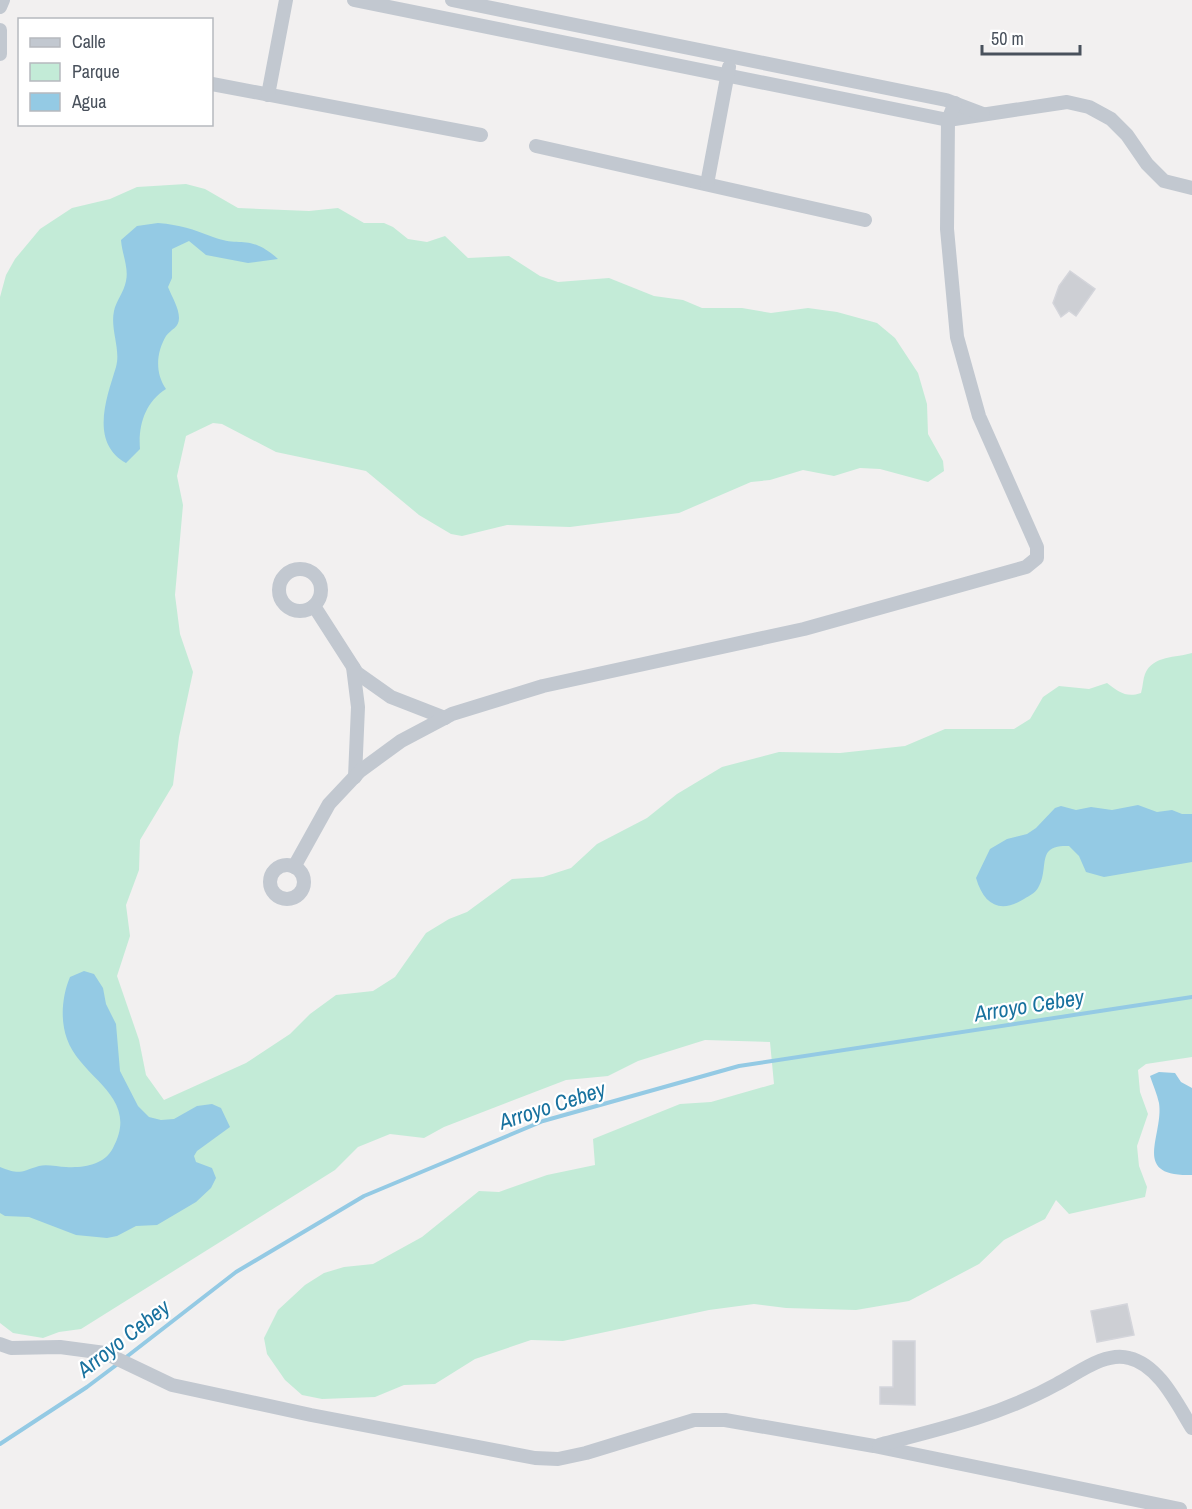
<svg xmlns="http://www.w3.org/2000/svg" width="1192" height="1509" viewBox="0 0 1192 1509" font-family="'Archivo Narrow',sans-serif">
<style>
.green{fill:#c3ebd7}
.water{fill:#94cae4}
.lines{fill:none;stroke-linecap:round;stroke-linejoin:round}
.stream{stroke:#94cae4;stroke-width:4}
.building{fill:#cdcfd4;stroke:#d4d5db;stroke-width:1.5}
.minor{stroke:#c2c8d0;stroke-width:14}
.labels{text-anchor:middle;stroke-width:4.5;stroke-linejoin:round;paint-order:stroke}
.water-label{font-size:22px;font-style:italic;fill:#19729f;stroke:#fff}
</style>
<rect width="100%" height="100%" fill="#f2f0f0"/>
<!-- green -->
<path class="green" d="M186,184L205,189L238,208L309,211L338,208L364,223H384L393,227L408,239L427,242L445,236L468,258L509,256L540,276L558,282L609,278L654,296L683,300L702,308H742L771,313L808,308L837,312L877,323L895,338L918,373L927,404L928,434L943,461L944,471L928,482L880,469L860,468L834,476L803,470L770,480L751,482L679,513L570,527L507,525L462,536L451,534L419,515L366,471L276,452L222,424L213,423L186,436L177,476L183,505L175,595L180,634L193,672L179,737L173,785L140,840L139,870L126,905L130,936L117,976L139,1040L146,1075L164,1100L246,1063L290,1034L310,1014L336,995L373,991L395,977L426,933L449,919L467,912L512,879L543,877L571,868L597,844L647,818L677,794L722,767L779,752L840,753L905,746L945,729H1014L1030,719L1043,697L1059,686L1089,689L1107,683C1119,692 1126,698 1141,693C1143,686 1143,679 1145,674C1153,655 1176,658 1192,653V1057L1146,1064L1138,1070L1140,1092L1148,1114L1137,1146L1139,1166L1147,1187L1145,1197L1069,1214L1056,1200L1045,1219L1004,1240L979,1264L909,1301L856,1310L786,1308L754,1304L709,1310L563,1341L531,1340L475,1359L435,1384L404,1385L375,1397L322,1399L302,1395L285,1380L267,1354L264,1338L278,1310L305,1285L324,1273L344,1267L373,1264L422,1237L479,1191L499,1192L547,1175L595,1165L593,1139L680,1104L711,1102L774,1084L770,1042L705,1040L638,1061L608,1076L566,1080L444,1127L424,1138L390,1134L358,1147L335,1170L81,1329L59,1332L43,1338L13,1333L0,1323V297L6,275L15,259L40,229L72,208L110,199L137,187Z"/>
<!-- water -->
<g class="water">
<path d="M158,223C181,225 192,229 213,237C241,248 249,233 278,259L248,263L206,255L189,241L172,249V278L168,287C172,297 179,308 179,318C179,328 171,329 166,336C156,353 155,373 166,389C145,402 138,426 140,449L126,463C89,442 107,397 116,367C121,349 110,330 114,311C116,301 124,292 126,281C129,268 122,254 121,240L137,226Z"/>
<path d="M1138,805L1157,812L1172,810L1182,814H1192V862L1104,877L1086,872L1079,856L1069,846C1061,846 1053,846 1048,852C1042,860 1046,875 1038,888C1035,893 1029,896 1024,899C1000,914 984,905 976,878L990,849L1007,839L1027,834L1036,828L1055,808L1061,806L1076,810L1091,807L1112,810Z"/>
<path d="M84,971L94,974L103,988L106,1004L116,1024L120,1071L138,1106L149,1117L161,1120L174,1119L197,1106L212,1104L221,1108L230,1127L197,1151L194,1156L196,1162L212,1168L216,1178L211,1188L196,1202L157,1225L136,1226L117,1236L107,1238L76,1235L29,1217L5,1216L0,1213V1167C20,1175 20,1172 39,1166C47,1164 58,1167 66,1167C84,1168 104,1165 113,1148C141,1096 81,1079 67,1039C60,1020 62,996 70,977Z"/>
<path d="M1159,1072L1175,1073L1181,1082L1192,1088V1175C1130,1177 1164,1136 1159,1103C1157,1094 1153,1085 1150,1076Z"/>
</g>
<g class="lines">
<!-- stream -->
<g class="stream">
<polyline points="125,1358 236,1272 364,1196 543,1121 739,1066 1192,997"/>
<polyline points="0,1444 87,1387 119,1363"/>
</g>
</g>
<!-- building -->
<g class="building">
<polygon points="1070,271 1095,289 1076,316 1069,311 1061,317 1053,303 1059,286"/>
<polygon points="1127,1304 1134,1335 1097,1342 1091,1311"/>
<polygon points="893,1341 915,1341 915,1405 880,1404 880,1387 893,1387"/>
</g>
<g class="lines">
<!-- minor -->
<g class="minor">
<polyline points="354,0 948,120 1067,102 1089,107 1111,119 1127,135 1147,164 1164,181 1192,188"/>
<polyline points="452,0 946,100 983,114"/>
<polyline points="0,7 3,0"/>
<polyline points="0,30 0,54"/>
<polyline points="212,84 481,135"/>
<polyline points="268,95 286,0"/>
<polyline points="536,146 865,220"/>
<polyline points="707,184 729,67"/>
<circle cx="300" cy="590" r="21"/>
<polyline points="314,606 357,673 391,697 445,718"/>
<polyline points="353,667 358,707 355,777"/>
<circle cx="287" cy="882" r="17"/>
<polyline points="294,867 329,804 360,771 401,741 452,714 543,686 804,629 1026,567 1037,558 1037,547 979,416 957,337 947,229 948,120 955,103"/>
<polyline points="0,1344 11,1348 60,1347 105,1353 172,1385 311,1415 535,1458 558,1459 586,1453 694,1420 725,1420 874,1446 1180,1509"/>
<path d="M879,1445C941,1429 1001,1415 1057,1384C1077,1374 1105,1351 1129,1358C1159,1365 1177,1404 1192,1428"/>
</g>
</g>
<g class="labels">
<!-- water labels -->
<g class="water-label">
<text transform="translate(1029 1005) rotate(-9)" y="8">Arroyo Cebey</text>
<text transform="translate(552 1105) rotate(-18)" y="8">Arroyo Cebey</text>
<text transform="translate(123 1338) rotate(-38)" y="8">Arroyo Cebey</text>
</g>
</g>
<!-- legend -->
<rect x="18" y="18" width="195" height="108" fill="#ffffff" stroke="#b6b9be" stroke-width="1.5"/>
<rect x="30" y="38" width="30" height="9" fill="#c2c8d0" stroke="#b6b9be" stroke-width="1.5"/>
<text x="72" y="48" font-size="18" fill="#49515c">Calle</text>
<rect x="30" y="63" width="30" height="18" fill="#c3ebd7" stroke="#b6b9be" stroke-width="1.5"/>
<text x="72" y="78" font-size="18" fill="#49515c">Parque</text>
<rect x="30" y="93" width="30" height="18" fill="#94cae4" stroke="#b6b9be" stroke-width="1.5"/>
<text x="72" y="108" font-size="18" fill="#49515c">Agua</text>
<!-- scale -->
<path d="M982 45v9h98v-9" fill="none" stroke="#49515c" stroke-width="3"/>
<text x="991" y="45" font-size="18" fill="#49515c" stroke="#ffffff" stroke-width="4.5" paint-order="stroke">50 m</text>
</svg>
